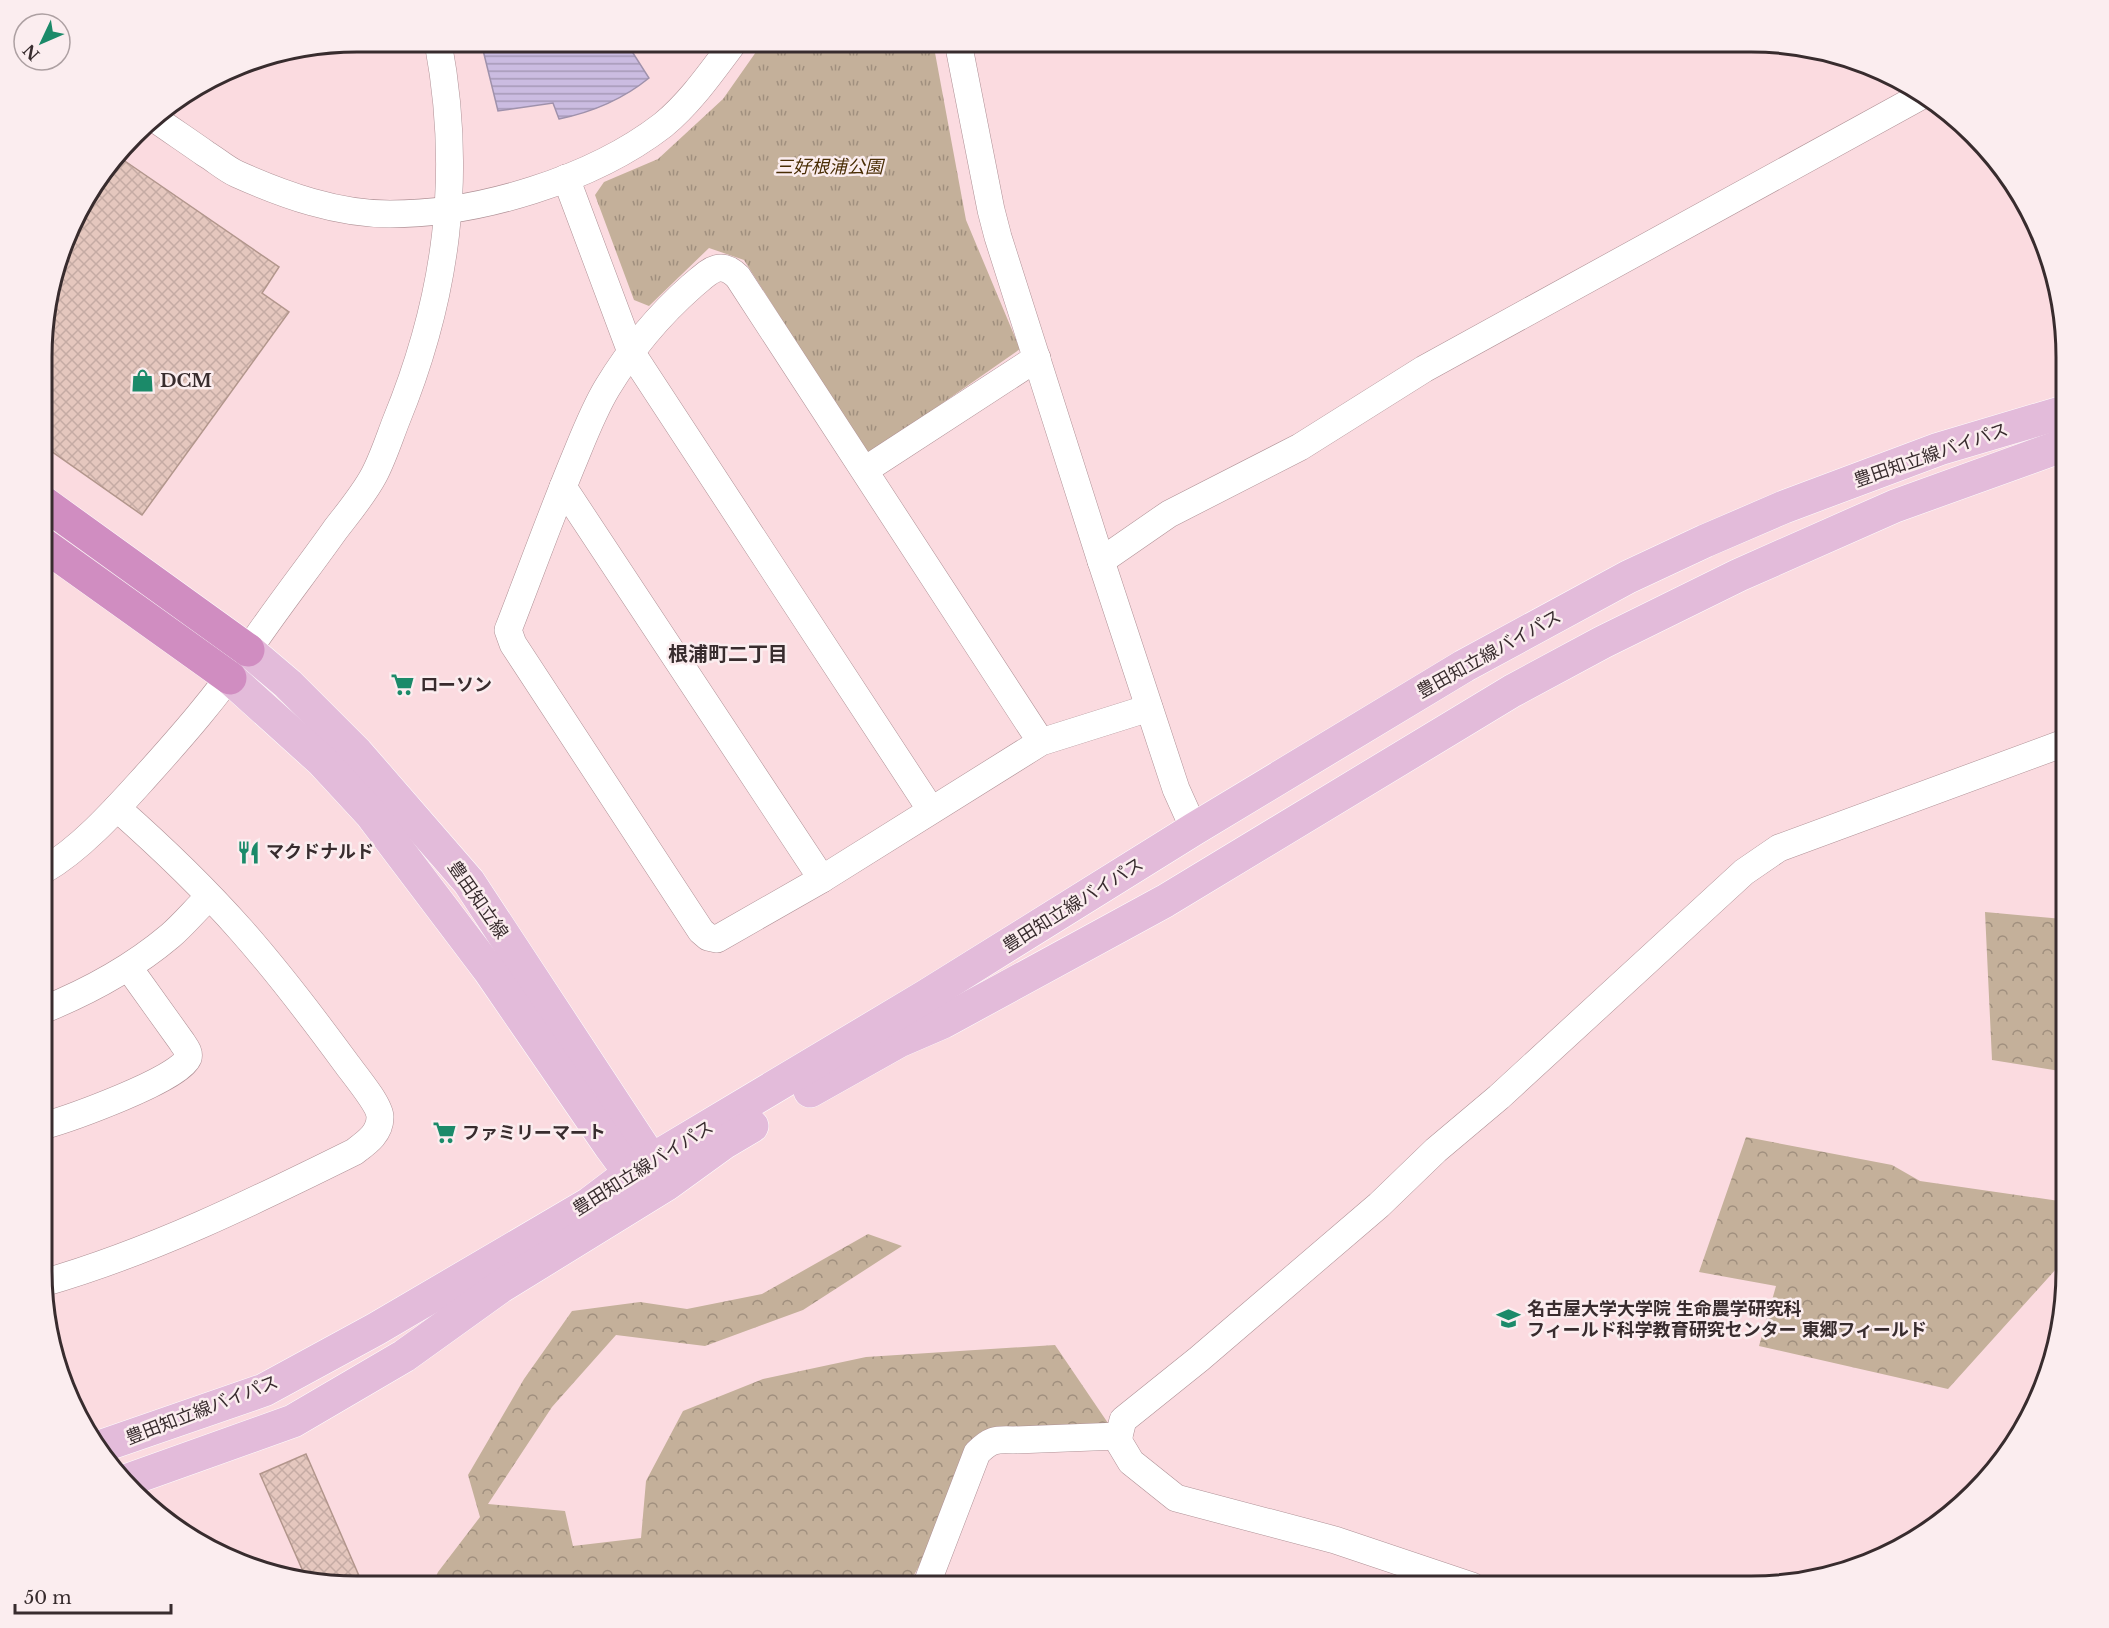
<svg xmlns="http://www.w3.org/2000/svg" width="2109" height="1628" viewBox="0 0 2109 1628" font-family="'Libre Baskerville','Noto Sans JP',serif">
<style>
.forest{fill:url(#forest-crowns)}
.park{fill:url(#park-tufts)}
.water{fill:url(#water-rules);stroke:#9f91ab;stroke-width:1.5}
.building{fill:url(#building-cross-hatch);stroke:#b2968c;stroke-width:1.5}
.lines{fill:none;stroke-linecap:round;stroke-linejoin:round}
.minor-casing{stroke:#af9196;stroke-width:28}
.major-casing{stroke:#fff;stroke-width:34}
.highway-casing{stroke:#fff;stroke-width:34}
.minor{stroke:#fff;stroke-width:27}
.major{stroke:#e3bbda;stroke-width:33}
.highway{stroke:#d08dc1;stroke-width:33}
.labels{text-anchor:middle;stroke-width:5;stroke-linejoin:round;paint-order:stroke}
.park-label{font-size:18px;font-style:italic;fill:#492d04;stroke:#fbedef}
.poi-label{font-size:18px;font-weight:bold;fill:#382c2e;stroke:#fbedef;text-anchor:start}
.street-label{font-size:18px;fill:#382c2e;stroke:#fbedef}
.neighbourhood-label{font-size:20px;font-weight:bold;fill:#382c2e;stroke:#fbedef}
.rim{fill:none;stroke:#382c2e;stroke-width:3}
</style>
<defs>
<pattern id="forest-crowns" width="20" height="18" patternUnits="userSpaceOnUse" patternTransform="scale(1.5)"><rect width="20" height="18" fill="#c4b09a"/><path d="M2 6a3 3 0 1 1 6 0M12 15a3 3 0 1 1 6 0" fill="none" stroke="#a08f7e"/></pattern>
<pattern id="park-tufts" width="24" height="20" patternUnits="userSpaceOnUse" patternTransform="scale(1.5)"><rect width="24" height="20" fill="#c4b09a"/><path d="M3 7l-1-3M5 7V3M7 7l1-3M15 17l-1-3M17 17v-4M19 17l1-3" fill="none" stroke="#a08f7e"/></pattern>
<pattern id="water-rules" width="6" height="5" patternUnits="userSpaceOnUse" patternTransform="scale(1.5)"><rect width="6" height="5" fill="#cbbce1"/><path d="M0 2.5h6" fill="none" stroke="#a699b7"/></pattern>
<pattern id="building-cross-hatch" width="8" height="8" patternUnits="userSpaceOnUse" patternTransform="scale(1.5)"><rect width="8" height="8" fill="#e5c7be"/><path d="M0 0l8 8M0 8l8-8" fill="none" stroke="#c5aba4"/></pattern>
</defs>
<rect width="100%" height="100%" fill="#fbdbe0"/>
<!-- forest -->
<g class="forest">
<polygon points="2067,904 2066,1072 1992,1060 1985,912 2063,919"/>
<polygon points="1746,1137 1892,1165 1920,1181 2066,1202 2066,1258 1948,1389 1759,1346 1776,1286 1699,1272"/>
<polygon points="868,1234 902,1246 803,1310 705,1346 616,1335 552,1407 488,1504 565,1511 573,1546 641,1538 646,1481 683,1411 763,1379 866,1357 1055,1345 1112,1429 994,1430 908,1586 432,1585 438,1572 480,1517 468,1475 524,1379 572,1311 640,1302 687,1309 762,1294"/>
</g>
<!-- park -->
<polygon class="park" points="763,42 933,42 966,220 1020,349 868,455 744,260 709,248 649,306 634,300 595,195 604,182 658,159 723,99"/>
<!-- water -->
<path class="water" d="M481,42H626L649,78C622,100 593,112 559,119L553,103L498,111Z"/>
<!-- building -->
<g class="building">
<polygon points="119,157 279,267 262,293 289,312 142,515 44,446 45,316 84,200"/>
<polygon points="306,1454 363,1585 337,1585 306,1578 260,1474"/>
</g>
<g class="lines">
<defs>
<g id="minor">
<polyline points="958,42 991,210 998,237 1101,561 1176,789 1194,829"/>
<path d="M154,118C171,130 189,142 206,154C216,160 226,169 237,174C284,195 337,214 390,214C478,214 592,180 663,125C691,102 712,71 734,42"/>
<polyline points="566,178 631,352 931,810"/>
<polyline points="865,470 1037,358"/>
<polyline points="563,487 822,879"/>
<polyline points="1101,561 1169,514 1300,447 1424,369 1921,96"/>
<path d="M1041,742L738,277C719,258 708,273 692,286C659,315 630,350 607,388C592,413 582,441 571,467C549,521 529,576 508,630L513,644L701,931L708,937L717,939L822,879L1041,742L1149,708"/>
<path d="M44,870C82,848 117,808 146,776C182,736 217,696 247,652C275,610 306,571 335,530C348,513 364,494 374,475C383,458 389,439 396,421C447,297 463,175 438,42"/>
<path d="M43,1010C90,991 132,968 170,936C184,924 196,909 209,897"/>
<path d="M43,1126C68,1119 179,1080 188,1058C190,1052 185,1047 182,1042L129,968"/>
<path d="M43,1283C151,1252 253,1202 354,1152C366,1143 380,1134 380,1117C380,1105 354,1074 346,1063C313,1018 278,972 241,930C203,887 160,846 117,808"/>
<path d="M926,1586L977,1453C990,1440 995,1439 1013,1440L1119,1436"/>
<polyline points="1472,1586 1335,1540 1176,1498 1131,1462 1119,1442 1119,1436 1123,1420 1199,1359 1379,1205 1436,1150 1499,1097 1744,872 1779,848 2067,742"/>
</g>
<g id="major">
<polyline points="248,650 288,684 357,753 469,882 664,1179"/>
<polyline points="230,678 322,761 371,814 489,970 610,1146 643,1191"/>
<polyline points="810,1091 899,1041 943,1022 1165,901 1512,691 1603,642 1739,575 1895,506 2067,444"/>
<polyline points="102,1446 264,1390 376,1329 589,1204 630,1173 926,996 1194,829 1464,666 1628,577 1705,541 1784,507 1939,449 2067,411"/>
<polyline points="128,1480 293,1421 404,1356 500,1287 667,1184 725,1142 752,1126"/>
</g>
<g id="highway">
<polyline points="44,503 248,650"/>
<polyline points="44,545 230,678"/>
</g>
</defs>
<!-- minor casing -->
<use href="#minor" class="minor-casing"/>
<!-- major casing -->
<use href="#major" class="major-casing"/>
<!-- highway casing -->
<use href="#highway" class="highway-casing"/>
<!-- minor -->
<use href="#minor" class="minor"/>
<!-- major -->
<use href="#major" class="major"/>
<!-- highway -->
<use href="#highway" class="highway"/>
</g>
<!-- icons -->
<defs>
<symbol id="shop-bare" viewBox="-9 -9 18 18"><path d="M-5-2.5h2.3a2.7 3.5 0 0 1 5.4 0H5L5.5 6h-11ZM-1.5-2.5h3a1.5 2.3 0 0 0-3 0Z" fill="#1b8a69" stroke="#fbedef" stroke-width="2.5" paint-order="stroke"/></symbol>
<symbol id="supermarket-bare" viewBox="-9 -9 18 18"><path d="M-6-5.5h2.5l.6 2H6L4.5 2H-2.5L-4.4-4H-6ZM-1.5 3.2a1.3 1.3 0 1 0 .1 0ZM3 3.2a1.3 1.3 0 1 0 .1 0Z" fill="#1b8a69" stroke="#fbedef" stroke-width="2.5" paint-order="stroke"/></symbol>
<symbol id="restaurant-bare" viewBox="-9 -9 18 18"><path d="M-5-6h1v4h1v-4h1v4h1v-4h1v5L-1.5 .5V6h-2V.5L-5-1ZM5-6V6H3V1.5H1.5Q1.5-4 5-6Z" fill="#1b8a69" stroke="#fbedef" stroke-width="2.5" paint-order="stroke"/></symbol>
<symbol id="university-bare" viewBox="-9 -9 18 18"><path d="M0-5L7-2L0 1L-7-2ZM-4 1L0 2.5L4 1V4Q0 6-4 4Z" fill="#1b8a69" stroke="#fbedef" stroke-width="2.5" paint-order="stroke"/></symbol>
</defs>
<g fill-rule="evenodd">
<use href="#shop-bare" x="126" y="364" width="33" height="33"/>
<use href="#supermarket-bare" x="386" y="668" width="33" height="33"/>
<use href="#restaurant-bare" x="232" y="836" width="33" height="33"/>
<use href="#supermarket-bare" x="428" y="1116" width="33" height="33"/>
<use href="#university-bare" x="1492" y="1302" width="33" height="33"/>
</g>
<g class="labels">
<!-- park labels -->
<g class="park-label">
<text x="829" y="173">三好根浦公園</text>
</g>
<!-- poi labels -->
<g class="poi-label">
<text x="160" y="387">DCM</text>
<text x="420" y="691">ローソン</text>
<text x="266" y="858">マクドナルド</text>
<text x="462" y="1139">ファミリーマート</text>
<text x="1527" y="1315">名古屋大学大学院 生命農学研究科<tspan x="1527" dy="21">フィールド科学教育研究センター 東郷フィールド</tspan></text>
</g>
<!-- street labels -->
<g class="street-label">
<text transform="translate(1931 455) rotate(-19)" y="6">豊田知立線バイパス</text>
<text transform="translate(1489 654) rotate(-29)" y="6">豊田知立線バイパス</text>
<text transform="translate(478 900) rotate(55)" y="6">豊田知立線</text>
<text transform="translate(1073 905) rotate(-32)" y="6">豊田知立線バイパス</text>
<text transform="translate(643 1168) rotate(-32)" y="6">豊田知立線バイパス</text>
<text transform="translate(202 1410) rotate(-21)" y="6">豊田知立線バイパス</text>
</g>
<!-- neighbourhood labels -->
<g class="neighbourhood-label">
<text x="728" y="661">根浦町二丁目</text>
</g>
</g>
<!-- crop -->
<path d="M0 0H2109V1628H0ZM357 52H1751A305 305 0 0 1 2056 357V1271A305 305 0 0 1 1751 1576H357A305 305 0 0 1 52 1271V357A305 305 0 0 1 357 52Z" fill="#fbedef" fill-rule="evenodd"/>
<path class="rim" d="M357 52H1751A305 305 0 0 1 2056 357V1271A305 305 0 0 1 1751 1576H357A305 305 0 0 1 52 1271V357A305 305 0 0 1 357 52Z"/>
<!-- north arrow -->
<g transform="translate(42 42) rotate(226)"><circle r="28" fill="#fbedef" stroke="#ada0a2" stroke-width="1.5"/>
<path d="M0-4.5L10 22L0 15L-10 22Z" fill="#1b8a69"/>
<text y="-9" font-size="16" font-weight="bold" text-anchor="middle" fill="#382c2e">N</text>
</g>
<!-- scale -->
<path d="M15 1604v9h156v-9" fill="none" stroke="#382c2e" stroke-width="3"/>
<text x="24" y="1604" font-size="18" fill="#382c2e" stroke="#fbedef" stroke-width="4.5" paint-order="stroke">50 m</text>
</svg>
